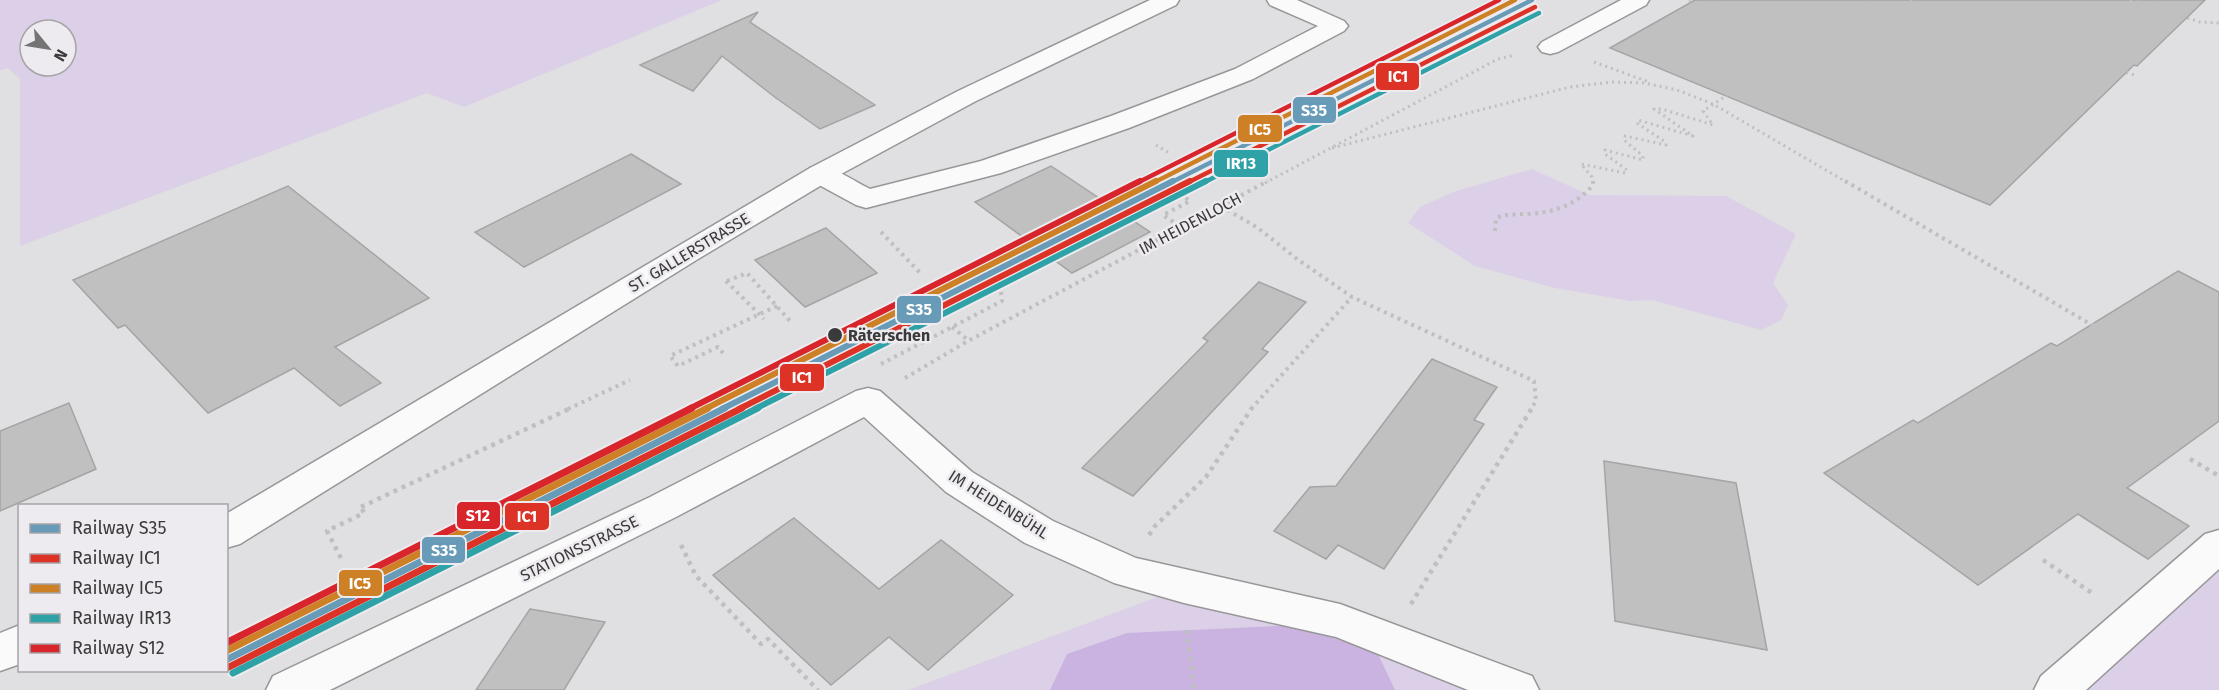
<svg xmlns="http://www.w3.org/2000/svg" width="2219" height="690" viewBox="0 0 2219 690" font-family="'Fira Sans',sans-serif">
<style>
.green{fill:#dcd0e8;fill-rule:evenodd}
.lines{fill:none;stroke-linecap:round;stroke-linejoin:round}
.river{fill:#cab3e0;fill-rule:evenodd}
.building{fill:#c0c0c1;stroke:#a5a4a5;stroke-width:1.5}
.minor-casing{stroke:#979698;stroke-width:3}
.major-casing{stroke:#979698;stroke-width:3}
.path-far2{stroke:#bfbfc0;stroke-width:3;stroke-dasharray:2 4;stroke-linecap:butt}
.path-far1{stroke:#bfbfc0;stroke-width:4;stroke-dasharray:3 4.5;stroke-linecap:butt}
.path{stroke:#bfbfc0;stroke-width:4.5;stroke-dasharray:4 5;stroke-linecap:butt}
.minor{fill:#fafafa;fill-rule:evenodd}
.major{fill:#fafafa;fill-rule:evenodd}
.rail-1-far2-casing{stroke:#edebef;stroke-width:8}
.rail-1-far1-casing{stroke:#edebef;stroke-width:10}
.rail-1-casing{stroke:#edebef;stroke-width:11}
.rail-2-far2-casing{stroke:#edebef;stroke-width:8}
.rail-2-far1-casing{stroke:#edebef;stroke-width:10}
.rail-2-casing{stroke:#edebef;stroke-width:11}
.rail-3-far2-casing{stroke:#edebef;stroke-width:8}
.rail-3-far1-casing{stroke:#edebef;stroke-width:10}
.rail-3-casing{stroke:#edebef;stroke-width:11}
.rail-4-far2-casing{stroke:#edebef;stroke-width:8}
.rail-4-far1-casing{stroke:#edebef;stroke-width:10}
.rail-4-casing{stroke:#edebef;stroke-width:11}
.rail-5-far2-casing{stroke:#edebef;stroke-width:8}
.rail-5-far1-casing{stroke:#edebef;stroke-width:10}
.rail-5-casing{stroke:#edebef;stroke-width:11}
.rail-1-far2{stroke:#689bb8;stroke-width:4.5}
.rail-1-far1{stroke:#689bb8;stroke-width:6}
.rail-1{stroke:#689bb8;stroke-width:7}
.rail-2-far2{stroke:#dd3327;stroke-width:4.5}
.rail-2-far1{stroke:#dd3327;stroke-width:6}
.rail-2{stroke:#dd3327;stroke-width:7}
.rail-3-far2{stroke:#cd8025;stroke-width:4.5}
.rail-3-far1{stroke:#cd8025;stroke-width:6}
.rail-3{stroke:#cd8025;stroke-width:7}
.rail-4-far2{stroke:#2ea2a7;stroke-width:4.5}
.rail-4-far1{stroke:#2ea2a7;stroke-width:6}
.rail-4{stroke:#2ea2a7;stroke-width:7}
.rail-5-far2{stroke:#d8242b;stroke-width:4.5}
.rail-5-far1{stroke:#d8242b;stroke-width:6}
.rail-5{stroke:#d8242b;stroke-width:7}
.stop-dot{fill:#3b3a3b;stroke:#edebef;stroke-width:2}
.labels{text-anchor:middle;stroke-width:5;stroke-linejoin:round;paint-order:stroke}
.street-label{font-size:16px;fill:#3b3a3b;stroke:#edebef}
.stop-label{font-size:16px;font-weight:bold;fill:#3b3a3b;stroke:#edebef;text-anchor:start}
.line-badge{stroke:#edebef;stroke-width:2}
.badge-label{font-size:16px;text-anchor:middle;font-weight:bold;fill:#fff}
</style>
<rect width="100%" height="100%" fill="#e0dfe1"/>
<!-- green -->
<g class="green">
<path d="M0,0H722L464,107L427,93L20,246V79L8,68L0,70ZM30,30H66V66H30Z"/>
<polygon points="1532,169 1589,195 1726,196 1796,234 1773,283 1788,305 1781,320 1761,330 1652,300 1631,301 1555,288 1475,266 1408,223 1420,207 1456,191"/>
<polygon points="2219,545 2219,690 2056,690"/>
<polygon points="1184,587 1517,690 908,690"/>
</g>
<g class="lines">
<!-- river -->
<polygon class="river" points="1297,625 1378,654 1395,690 1050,690 1067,654 1127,633"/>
</g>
<!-- building -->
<g class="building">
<polygon points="1695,0 2205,0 2137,66 2134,65 1990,205 1610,48"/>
<polygon points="758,12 750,22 875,105 820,129 776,98 722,56 693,91 640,65"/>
<polygon points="631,154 681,184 524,267 475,232"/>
<polygon points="1051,166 1150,232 1072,273 975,202"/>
<polygon points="288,186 429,298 335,347 381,383 340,406 294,368 208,413 125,325 118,328 73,280"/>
<polygon points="826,228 877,273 805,307 755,260"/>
<polygon points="2178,271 2219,292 2219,421 2127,488 2189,526 2148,559 2078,514 1978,585 1824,473 1913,420 1918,423 2051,343 2057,346"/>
<polygon points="1259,282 1306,302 1262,349 1268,352 1133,496 1082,468 1208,341 1203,338"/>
<polygon points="1432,359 1497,387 1474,420 1484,424 1384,569 1338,545 1326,559 1274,531 1310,487 1336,486"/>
<polygon points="69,403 96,469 0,511 0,431"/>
<polygon points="1604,461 1736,483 1767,650 1615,621"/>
<polygon points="794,518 879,589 941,540 1013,595 928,670 889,637 831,685 713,575"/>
<polygon points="530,609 605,622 564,690 476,690"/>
</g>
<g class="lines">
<defs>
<g id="minor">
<path d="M1267,0H1297L1344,21L1348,26L1344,31L1253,79L1129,128L1001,173L866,208L856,205L810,180L806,174L810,168C831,163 851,180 870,189L981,161L1111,116L1235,69L1318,26L1270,5Z"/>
<polygon points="1621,0 1649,0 1646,5 1558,52 1550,54 1542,52 1538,47 1542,42"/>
<polygon points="868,388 880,391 972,472 1053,521 1136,558 1340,604 1532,676 1539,690 1468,690 1336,637 1184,603 1114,583 1025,543 946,492 864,417 676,517 330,690 266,690 273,676 650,497 856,391"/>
<polygon points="2219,530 2219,569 2086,690 2034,690 2041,676 2205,534"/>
</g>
<g id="major">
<polygon points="1150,0 1179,0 1176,5 976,101 830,180 698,259 240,544 226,548 226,514 810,168 958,91"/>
<polygon points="20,625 20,664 0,671 0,633"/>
</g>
</defs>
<!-- minor casing -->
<use href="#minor" class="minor-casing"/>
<!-- major casing -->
<use href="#major" class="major-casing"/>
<!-- path-far2 -->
<g class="path-far2">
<polyline points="1689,0 2060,140"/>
<polyline points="1910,0 2137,76"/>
<polyline points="2130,0 2200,22 2219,23"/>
<polyline points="1594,62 1649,82"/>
<polyline points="1156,145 1169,153"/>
<polyline points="1332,148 1570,87 1612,82 1644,83 1677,90 1713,104 1848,183"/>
<polyline points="1265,183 1498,59 1515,55"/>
<polyline points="1593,183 1592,177 1581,164 1625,173 1627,170 1605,154 1605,150 1643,160 1643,156 1624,140 1625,136 1666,145 1664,141 1638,124 1638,120 1693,136 1654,109 1662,109 1713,125 1703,111 1870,0"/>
</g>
<!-- path-far1 -->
<g class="path-far1">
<polyline points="1845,181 2219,399"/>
<polyline points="1173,190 1190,201 1163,215 1182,228"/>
<polyline points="1221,206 1258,228 1297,259 1352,297 1534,381 1536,401 1531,409"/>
<path d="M1495,231L1496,218C1507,213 1518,215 1529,214C1555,212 1576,205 1593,185V181"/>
<polyline points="881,232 922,275"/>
<polyline points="726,281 764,319"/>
<polyline points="727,281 747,273 790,321"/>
<polyline points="952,327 968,340"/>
<polyline points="723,353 718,347 678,366 670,356 777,306"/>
<polyline points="881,364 1002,301 1000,280"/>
<polyline points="905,378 968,341 1268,181"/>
<polyline points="568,409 630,380"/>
<polyline points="1251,409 1352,297"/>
</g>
<!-- path -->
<g class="path">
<polyline points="2190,459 2219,476"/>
<polyline points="361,507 571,408"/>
<polyline points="1149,535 1155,526 1206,477 1252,408"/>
<polyline points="681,545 696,576 761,644 768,639 818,690"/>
<polyline points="341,558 327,531 364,513 361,507"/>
<polyline points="2043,560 2095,595"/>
<polyline points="1411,604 1532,408"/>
<polyline points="1187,630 1194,690"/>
</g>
<!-- minor -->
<use href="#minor" class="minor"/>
<!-- major -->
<use href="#major" class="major"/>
<defs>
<polyline id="rail-1-far2" points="1170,183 1532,0"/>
<polyline id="rail-1-far1" points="722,409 1173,181"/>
<polyline id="rail-1" points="226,660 725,408"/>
<polyline id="rail-2-far2" points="1187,183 1535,7"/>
<polyline id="rail-2-far1" points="739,409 1190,181"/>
<polyline id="rail-2" points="229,667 742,408"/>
<polyline id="rail-3-far2" points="1153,183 1515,0"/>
<polyline id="rail-3-far1" points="705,409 1156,181"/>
<polyline id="rail-3" points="226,651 708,408"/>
<polyline id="rail-4-far2" points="1203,183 1539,13"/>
<polyline id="rail-4-far1" points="755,409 1206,181"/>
<polyline id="rail-4" points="233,673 758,408"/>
<polyline id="rail-5-far2" points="1137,183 1499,0"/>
<polyline id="rail-5-far1" points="689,409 1140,181"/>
<polyline id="rail-5" points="226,643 692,408"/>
</defs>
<!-- rail-1-far2 casing -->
<use href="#rail-1-far2" class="rail-1-far2-casing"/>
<!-- rail-1-far1 casing -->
<use href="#rail-1-far1" class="rail-1-far1-casing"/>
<!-- rail-1 casing -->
<use href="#rail-1" class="rail-1-casing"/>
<!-- rail-2-far2 casing -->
<use href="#rail-2-far2" class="rail-2-far2-casing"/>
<!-- rail-2-far1 casing -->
<use href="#rail-2-far1" class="rail-2-far1-casing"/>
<!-- rail-2 casing -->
<use href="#rail-2" class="rail-2-casing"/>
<!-- rail-3-far2 casing -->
<use href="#rail-3-far2" class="rail-3-far2-casing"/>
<!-- rail-3-far1 casing -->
<use href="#rail-3-far1" class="rail-3-far1-casing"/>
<!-- rail-3 casing -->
<use href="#rail-3" class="rail-3-casing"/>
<!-- rail-4-far2 casing -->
<use href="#rail-4-far2" class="rail-4-far2-casing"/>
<!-- rail-4-far1 casing -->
<use href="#rail-4-far1" class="rail-4-far1-casing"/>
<!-- rail-4 casing -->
<use href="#rail-4" class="rail-4-casing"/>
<!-- rail-5-far2 casing -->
<use href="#rail-5-far2" class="rail-5-far2-casing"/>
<!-- rail-5-far1 casing -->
<use href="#rail-5-far1" class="rail-5-far1-casing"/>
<!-- rail-5 casing -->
<use href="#rail-5" class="rail-5-casing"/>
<!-- rail-1-far2 -->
<use href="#rail-1-far2" class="rail-1-far2"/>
<!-- rail-1-far1 -->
<use href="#rail-1-far1" class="rail-1-far1"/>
<!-- rail-1 -->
<use href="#rail-1" class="rail-1"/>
<!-- rail-2-far2 -->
<use href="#rail-2-far2" class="rail-2-far2"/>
<!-- rail-2-far1 -->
<use href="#rail-2-far1" class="rail-2-far1"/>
<!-- rail-2 -->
<use href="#rail-2" class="rail-2"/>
<!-- rail-3-far2 -->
<use href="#rail-3-far2" class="rail-3-far2"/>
<!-- rail-3-far1 -->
<use href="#rail-3-far1" class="rail-3-far1"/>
<!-- rail-3 -->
<use href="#rail-3" class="rail-3"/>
<!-- rail-4-far2 -->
<use href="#rail-4-far2" class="rail-4-far2"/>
<!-- rail-4-far1 -->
<use href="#rail-4-far1" class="rail-4-far1"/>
<!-- rail-4 -->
<use href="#rail-4" class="rail-4"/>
<!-- rail-5-far2 -->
<use href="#rail-5-far2" class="rail-5-far2"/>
<!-- rail-5-far1 -->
<use href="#rail-5-far1" class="rail-5-far1"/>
<!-- rail-5 -->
<use href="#rail-5" class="rail-5"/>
</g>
<!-- markers -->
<circle class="stop-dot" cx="835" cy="335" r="8"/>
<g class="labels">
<!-- street labels -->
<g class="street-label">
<text transform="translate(1190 223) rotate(-28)" y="6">IM HEIDENLOCH</text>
<text transform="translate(689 252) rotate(-31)" y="6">ST. GALLERSTRASSE</text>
<text transform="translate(999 504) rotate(32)" y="6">IM HEIDENBÜHL</text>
<text transform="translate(579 548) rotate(-26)" y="6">STATIONSSTRASSE</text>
</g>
<!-- stop labels -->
<g class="stop-label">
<text x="848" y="341">Räterschen</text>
</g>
</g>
<g class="line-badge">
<rect x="1375" y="62" width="45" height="29" rx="6" fill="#dd3327"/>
<rect x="1292" y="96" width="45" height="28" rx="6" fill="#689bb8"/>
<rect x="1237" y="114" width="46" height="29" rx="6" fill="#cd8025"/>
<rect x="1213" y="149" width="56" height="29" rx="6" fill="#2ea2a7"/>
<rect x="896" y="295" width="46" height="29" rx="6" fill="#689bb8"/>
<rect x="779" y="363" width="46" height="29" rx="6" fill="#dd3327"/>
<rect x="456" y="501" width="45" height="29" rx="6" fill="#d8242b"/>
<rect x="504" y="502" width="46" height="29" rx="6" fill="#dd3327"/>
<rect x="421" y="536" width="45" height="28" rx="6" fill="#689bb8"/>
<rect x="338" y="569" width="45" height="28" rx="6" fill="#cd8025"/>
</g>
<g class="badge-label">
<text x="1398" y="82">IC1</text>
<text x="1314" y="116">S35</text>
<text x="1260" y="135">IC5</text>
<text x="1241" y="169">IR13</text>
<text x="919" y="315">S35</text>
<text x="802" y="383">IC1</text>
<text x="478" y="521">S12</text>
<text x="527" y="522">IC1</text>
<text x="444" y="556">S35</text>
<text x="360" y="589">IC5</text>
</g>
<!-- legend -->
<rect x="18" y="504" width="210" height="168" fill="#edebef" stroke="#a6a4a7" stroke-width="1.5"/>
<rect x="30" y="524" width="30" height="9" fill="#689bb8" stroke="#a6a4a7" stroke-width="1.5"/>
<text x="72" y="534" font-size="18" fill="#3b3a3b">Railway S35</text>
<rect x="30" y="554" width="30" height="9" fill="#dd3327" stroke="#a6a4a7" stroke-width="1.5"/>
<text x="72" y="564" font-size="18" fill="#3b3a3b">Railway IC1</text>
<rect x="30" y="584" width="30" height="9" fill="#cd8025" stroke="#a6a4a7" stroke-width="1.5"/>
<text x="72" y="594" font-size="18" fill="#3b3a3b">Railway IC5</text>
<rect x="30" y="614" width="30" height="9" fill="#2ea2a7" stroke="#a6a4a7" stroke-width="1.5"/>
<text x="72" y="624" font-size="18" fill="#3b3a3b">Railway IR13</text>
<rect x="30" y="644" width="30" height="9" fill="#d8242b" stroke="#a6a4a7" stroke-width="1.5"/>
<text x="72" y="654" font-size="18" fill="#3b3a3b">Railway S12</text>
<!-- north arrow -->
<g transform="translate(48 48) rotate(120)"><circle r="28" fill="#edebef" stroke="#a6a4a7" stroke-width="1.5"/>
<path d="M0-4.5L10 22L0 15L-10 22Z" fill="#757475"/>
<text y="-9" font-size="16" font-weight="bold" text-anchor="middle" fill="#3b3a3b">N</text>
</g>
</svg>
